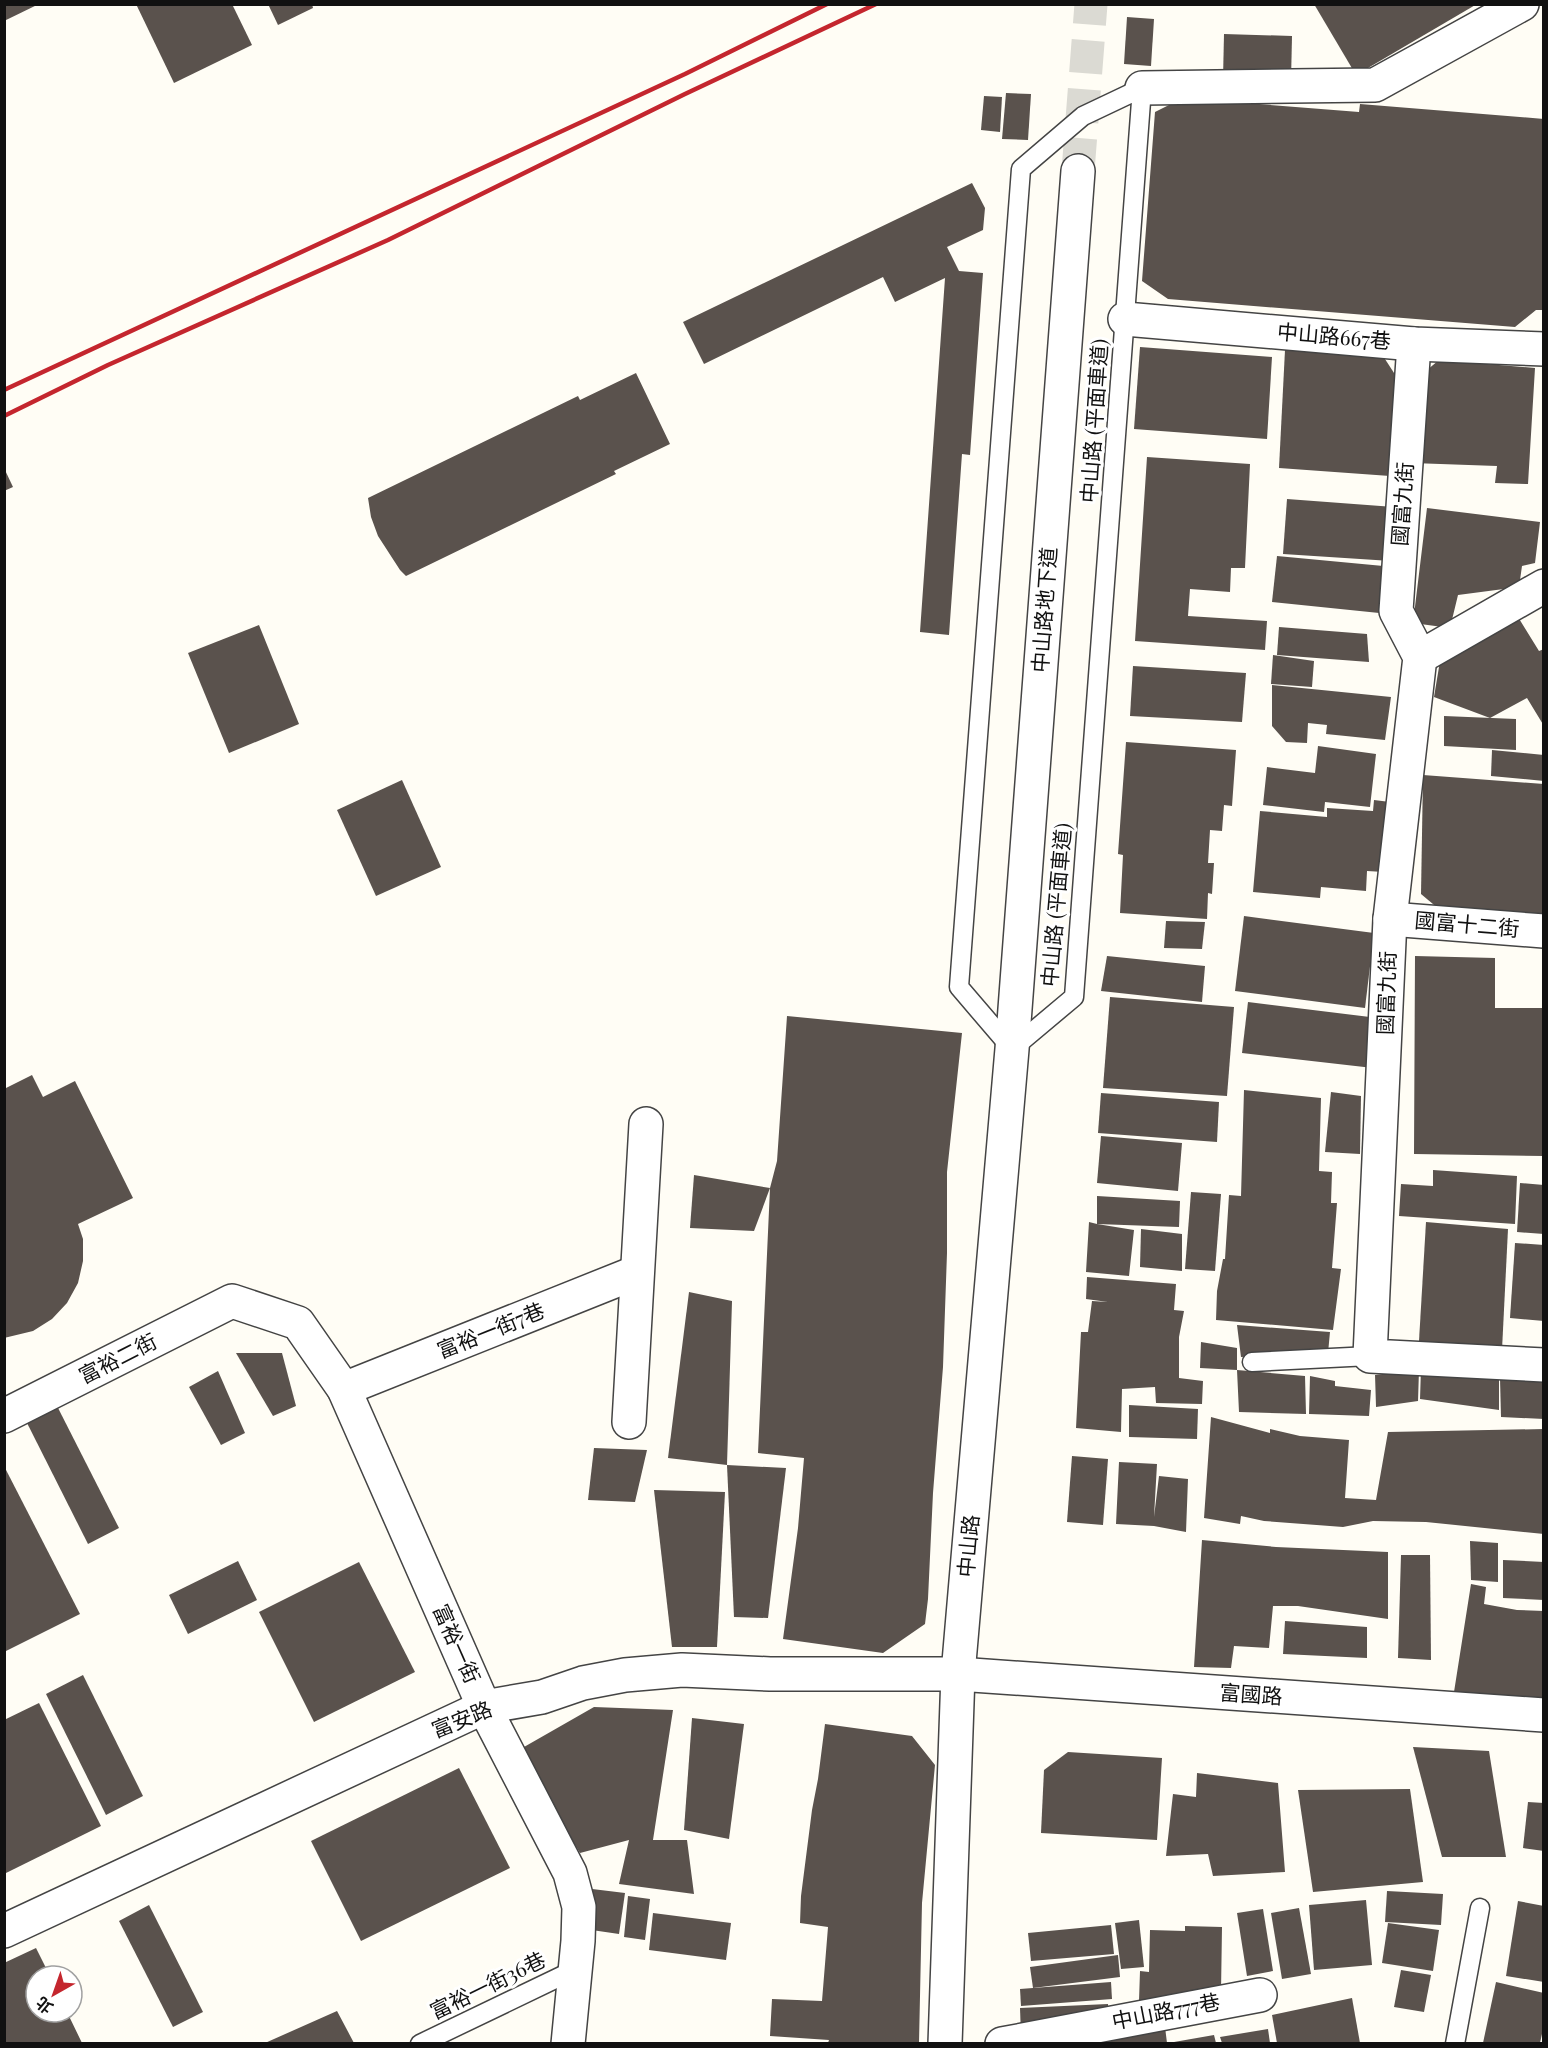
<svg xmlns="http://www.w3.org/2000/svg" width="1548" height="2048" viewBox="0 0 1548 2048" font-family="'Playfair Display','Noto Sans TC',serif">
<style>
.building{fill:#5a524d}
.lines{fill:none;stroke-linecap:round;stroke-linejoin:round}
.tertiary-tunnel{stroke:#dbdad3;stroke-width:33;stroke-dasharray:33 16;stroke-linecap:butt}
.service-casing{stroke:#444;stroke-width:21}
.minor-casing{stroke:#444;stroke-width:36}
.tertiary-casing{stroke:#444;stroke-width:36}
.service{stroke:#fff;stroke-width:18}
.minor{stroke:#fff;stroke-width:33}
.tertiary{stroke:#fff;stroke-width:33}
.rail{stroke:#c4262e;stroke-width:4.5}
.labels{text-anchor:middle;stroke-width:6;stroke-linejoin:round;paint-order:stroke}
.street-label{font-size:21px;fill:#111;stroke:#fff}
</style>
<rect width="100%" height="100%" fill="#fffdf5"/>
<!-- building -->
<g class="building">
<polygon points="4,4 39,4 4,21"/>
<polygon points="136,4 232,4 252,45 174,83"/>
<polygon points="268,4 312,4 313,8 278,25"/>
<polygon points="1314,4 1477,4 1356,75"/>
<polygon points="1127,17 1154,19 1151,66 1124,64"/>
<polygon points="1224,34 1292,36 1291,81 1223,79"/>
<polygon points="1006,93 1031,94 1028,140 1002,139"/>
<polygon points="984,96 1002,97 1000,132 981,130"/>
<polygon points="1183,98 1359,112 1360,104 1544,119 1544,310 1536,310 1515,327 1168,299 1142,281 1155,112"/>
<polygon points="972,183 985,208 983,230 947,247 959,271 983,273 970,455 962,454 949,635 920,632 945,278 895,302 883,277 704,364 683,322"/>
<polygon points="1140,347 1272,357 1267,439 1134,429"/>
<polygon points="1285,350 1383,356 1396,376 1390,476 1279,468"/>
<polygon points="1439,360 1535,368 1528,484 1495,483 1497,466 1412,463 1414,381"/>
<polygon points="636,373 670,444 614,471 616,474 406,576 400,570 378,536 371,517 368,498 578,396 580,400"/>
<polygon points="1147,457 1250,464 1245,568 1231,568 1230,592 1190,589 1188,616 1267,621 1265,650 1135,641"/>
<polygon points="4,468 13,487 4,491"/>
<polygon points="1287,499 1394,507 1391,561 1283,554"/>
<polygon points="1427,508 1540,522 1535,563 1522,566 1519,587 1458,595 1450,628 1413,623"/>
<polygon points="1277,556 1394,567 1389,614 1272,602"/>
<polygon points="1518,617 1539,651 1544,649 1544,726 1527,698 1490,718 1434,697 1441,655"/>
<polygon points="259,625 299,724 229,753 188,653"/>
<polygon points="1279,627 1367,634 1369,662 1277,655"/>
<polygon points="1273,655 1314,661 1312,687 1271,684"/>
<polygon points="1133,666 1246,673 1242,722 1130,716"/>
<polygon points="1272,685 1391,697 1385,740 1326,734 1327,725 1308,723 1307,743 1286,742 1272,726"/>
<polygon points="1444,716 1516,719 1516,750 1444,746"/>
<polygon points="1126,742 1236,750 1232,806 1224,805 1222,831 1210,830 1208,863 1214,863 1212,894 1208,893 1207,919 1120,913 1123,855 1118,854"/>
<polygon points="1318,746 1376,754 1370,807 1325,802 1324,812 1263,805 1267,767 1315,773"/>
<polygon points="1492,750 1544,755 1544,781 1491,776"/>
<polygon points="1423,775 1544,784 1544,924 1452,920 1421,894"/>
<polygon points="402,780 441,867 376,896 337,810"/>
<polygon points="1374,800 1390,802 1384,872 1367,871 1366,891 1321,887 1320,898 1253,892 1260,811 1327,817 1327,808 1373,811"/>
<polygon points="1244,916 1374,933 1365,1008 1235,991"/>
<polygon points="1166,921 1205,922 1202,949 1164,948"/>
<polygon points="1107,956 1205,966 1202,1002 1101,991"/>
<polygon points="1415,956 1495,958 1495,1008 1544,1008 1544,1156 1414,1154"/>
<polygon points="1110,997 1234,1007 1227,1096 1103,1088"/>
<polygon points="1248,1002 1378,1018 1373,1068 1242,1053"/>
<polygon points="787,1016 962,1033 947,1172 947,1253 943,1367 933,1493 928,1599 925,1624 883,1653 783,1639 798,1528 804,1458 758,1453 770,1188 777,1161"/>
<polygon points="32,1075 43,1097 75,1081 133,1198 78,1224 83,1239 83,1261 78,1283 67,1303 52,1319 33,1331 4,1338 4,1089"/>
<polygon points="1244,1090 1321,1098 1319,1171 1332,1172 1331,1203 1337,1203 1332,1268 1341,1269 1333,1330 1216,1320 1217,1291 1223,1259 1225,1259 1229,1195 1241,1196"/>
<polygon points="1331,1092 1361,1096 1360,1154 1325,1152"/>
<polygon points="1101,1093 1219,1102 1217,1142 1098,1133"/>
<polygon points="1101,1136 1182,1143 1178,1191 1097,1183"/>
<polygon points="1433,1170 1517,1176 1515,1224 1399,1216 1401,1184 1433,1186"/>
<polygon points="694,1175 770,1188 754,1231 690,1228"/>
<polygon points="1520,1183 1544,1185 1544,1234 1517,1232"/>
<polygon points="1191,1192 1221,1194 1215,1271 1185,1269"/>
<polygon points="1097,1196 1180,1201 1179,1227 1097,1224 1134,1230 1129,1276 1086,1272 1089,1222 1097,1224"/>
<polygon points="1426,1222 1508,1229 1502,1350 1419,1341"/>
<polygon points="1141,1229 1182,1234 1182,1271 1140,1267"/>
<polygon points="1515,1243 1544,1245 1544,1321 1510,1318"/>
<polygon points="1087,1277 1176,1284 1174,1310 1184,1311 1179,1337 1179,1378 1203,1381 1202,1404 1156,1403 1155,1387 1122,1389 1121,1432 1076,1428 1081,1332 1088,1332 1092,1301 1108,1302 1086,1299"/>
<polygon points="689,1292 732,1301 727,1465 668,1458"/>
<polygon points="1237,1325 1330,1332 1328,1353 1241,1357"/>
<polygon points="1201,1342 1237,1348 1237,1370 1305,1376 1306,1414 1239,1412 1237,1370 1200,1368"/>
<polygon points="236,1353 282,1353 296,1406 273,1416"/>
<polygon points="1421,1368 1499,1377 1499,1410 1420,1399"/>
<polygon points="1419,1369 1418,1401 1376,1407 1375,1375"/>
<polygon points="218,1371 245,1433 221,1445 189,1387"/>
<polygon points="1310,1376 1335,1381 1335,1386 1371,1390 1369,1416 1309,1414"/>
<polygon points="1500,1378 1544,1381 1544,1419 1501,1417"/>
<polygon points="56,1404 119,1528 88,1544 25,1419"/>
<polygon points="1129,1405 1198,1409 1197,1439 1129,1437"/>
<polygon points="1211,1417 1270,1433 1270,1429 1300,1436 1349,1440 1345,1498 1376,1500 1388,1432 1544,1429 1544,1534 1426,1522 1373,1521 1343,1527 1264,1521 1241,1516 1240,1524 1204,1518"/>
<polygon points="594,1448 647,1450 635,1502 588,1500"/>
<polygon points="1072,1456 1108,1459 1103,1525 1067,1522"/>
<polygon points="1119,1462 1157,1464 1154,1517 1159,1476 1188,1479 1186,1532 1154,1526 1116,1524"/>
<polygon points="727,1465 786,1468 768,1618 734,1617"/>
<polygon points="4,1466 80,1614 4,1652"/>
<polygon points="654,1490 725,1492 717,1647 672,1647"/>
<polygon points="1202,1540 1276,1547 1388,1552 1388,1619 1298,1606 1273,1606 1269,1648 1234,1646 1231,1668 1194,1667"/>
<polygon points="1470,1541 1498,1543 1498,1582 1471,1580"/>
<polygon points="1401,1555 1430,1555 1431,1660 1398,1658"/>
<polygon points="1503,1560 1544,1562 1544,1600 1503,1598"/>
<polygon points="238,1561 257,1600 188,1634 169,1595"/>
<polygon points="359,1562 415,1672 314,1722 259,1612"/>
<polygon points="1471,1584 1486,1587 1484,1604 1517,1610 1544,1611 1544,1699 1454,1692"/>
<polygon points="1285,1621 1367,1627 1367,1658 1283,1654"/>
<polygon points="83,1675 143,1796 106,1815 46,1694"/>
<polygon points="39,1703 101,1826 4,1874 4,1720"/>
<polygon points="594,1707 673,1710 653,1840 687,1840 694,1894 619,1884 629,1840 580,1853 517,1751"/>
<polygon points="692,1718 744,1724 729,1839 684,1830"/>
<polygon points="825,1724 912,1736 935,1765 922,1903 919,2043 828,2043 829,2040 770,2036 772,1999 822,2001 828,1927 800,1923 801,1896 812,1810 818,1779"/>
<polygon points="1413,1747 1489,1751 1506,1857 1442,1857"/>
<polygon points="1068,1752 1162,1758 1157,1840 1041,1833 1044,1770"/>
<polygon points="459,1768 510,1868 361,1941 311,1841"/>
<polygon points="1197,1773 1278,1783 1285,1872 1213,1876 1208,1854 1166,1856 1173,1794 1196,1797"/>
<polygon points="1410,1789 1423,1882 1313,1892 1298,1790"/>
<polygon points="1528,1802 1544,1803 1544,1851 1523,1848"/>
<polygon points="584,1888 625,1893 619,1934 578,1928"/>
<polygon points="1387,1891 1443,1894 1441,1925 1385,1922"/>
<polygon points="628,1896 650,1899 645,1940 624,1937"/>
<polygon points="1366,1900 1372,1965 1314,1970 1309,1905"/>
<polygon points="1518,1901 1544,1906 1544,1982 1506,1976"/>
<polygon points="149,1905 203,2012 173,2027 119,1921"/>
<polygon points="1299,1908 1311,1974 1282,1979 1271,1913"/>
<polygon points="1263,1909 1273,1971 1247,1976 1237,1913"/>
<polygon points="653,1913 731,1923 726,1960 649,1950"/>
<polygon points="1139,1920 1144,1967 1121,1969 1115,1923"/>
<polygon points="1388,1923 1439,1930 1433,1971 1382,1963"/>
<polygon points="1111,1925 1114,1954 1031,1961 1028,1933"/>
<polygon points="1185,1926 1222,1927 1221,1992 1207,2002 1139,2001 1140,1971 1149,1972 1150,1930 1185,1931"/>
<polygon points="36,1948 50,1976 36,1976 36,2012 67,2012 82,2043 4,2043 4,1963"/>
<polygon points="1118,1955 1120,1977 1033,1988 1030,1967"/>
<polygon points="1401,1970 1431,1975 1424,2012 1394,2007"/>
<polygon points="1111,1982 1112,1999 1021,2006 1020,1989"/>
<polygon points="1496,1982 1544,1993 1544,2025 1540,2043 1483,2043"/>
<polygon points="1352,1998 1360,2043 1277,2043 1272,2015"/>
<polygon points="1108,2004 1109,2030 1021,2035 1020,2008"/>
<polygon points="337,2011 354,2043 265,2043"/>
<polygon points="1165,2027 1167,2043 1088,2043"/>
<polygon points="1268,2029 1270,2043 1222,2043 1220,2037"/>
<polygon points="1214,2035 1216,2043 1174,2043 1174,2042"/>
</g>
<g class="lines">
<!-- tertiary-tunnel -->
<polyline class="tertiary-tunnel" points="1078,171 1091,4"/>
<defs>
<g id="service">
<polygon points="1142,88 1074,997 1012,1049 959,987 1021,169 1083,116"/>
<polyline points="1252,1362 1370,1356"/>
<polyline points="420,2044 576,1969"/>
<polyline points="1455,2044 1480,1908"/>
</g>
<g id="minor">
<polyline points="1142,88 1375,85 1522,4"/>
<polyline points="1125,319 1414,344 1544,349"/>
<polyline points="1414,344 1396,611 1420,657 1390,919 1370,1356 1544,1365"/>
<polyline points="1420,657 1544,586"/>
<polyline points="1390,919 1544,931"/>
<polyline points="344,1389 637,1272"/>
<polyline points="4,1416 232,1301 298,1323 344,1389 484,1707 570,1873 579,1907 578,1941 568,2044"/>
<polyline points="629,1422 646,1124"/>
<polyline points="4,1931 484,1707 542,1697 583,1683 625,1675 682,1670 770,1674 958,1674"/>
<polyline points="1002,2044 1260,1995"/>
</g>
<g id="tertiary">
<polyline points="958,1674 1544,1715"/>
<polyline points="945,2044 958,1674 1012,1049 1078,171"/>
</g>
</defs>
<!-- service casing -->
<use href="#service" class="service-casing"/>
<!-- minor casing -->
<use href="#minor" class="minor-casing"/>
<!-- tertiary casing -->
<use href="#tertiary" class="tertiary-casing"/>
<!-- service -->
<use href="#service" class="service"/>
<!-- minor -->
<use href="#minor" class="minor"/>
<!-- tertiary -->
<use href="#tertiary" class="tertiary"/>
<!-- rail -->
<g class="rail">
<polyline points="4,390 685,74 827,4"/>
<polyline points="4,416 108,365 388,240 685,94 876,4"/>
</g>
</g>
<g class="labels">
<!-- street labels -->
<g class="street-label">
<text transform="translate(1334 337) rotate(5)" y="7">中山路667巷</text>
<text transform="translate(1095 421) rotate(-86)" y="7">中山路 (平面車道)</text>
<text transform="translate(1403 504) rotate(-86)" y="7">國富九街</text>
<text transform="translate(1045 610) rotate(-86)" y="7">中山路地下道</text>
<text transform="translate(1057 905) rotate(-85)" y="7">中山路 (平面車道)</text>
<text transform="translate(1467 925) rotate(5)" y="7">國富十二街</text>
<text transform="translate(1387 993) rotate(-88)" y="7">國富九街</text>
<text transform="translate(491 1331) rotate(-22)" y="7">富裕一街7巷</text>
<text transform="translate(118 1359) rotate(-27)" y="7">富裕二街</text>
<text transform="translate(969 1546) rotate(-85)" y="7">中山路</text>
<text transform="translate(456 1644) rotate(66)" y="7">富裕一街</text>
<text transform="translate(1251 1695) rotate(4)" y="7">富國路</text>
<text transform="translate(462 1720) rotate(-22)" y="7">富安路</text>
<text transform="translate(488 1986) rotate(-26)" y="7">富裕一街36巷</text>
<text transform="translate(1166 2012) rotate(-11)" y="7">中山路777巷</text>
</g>
</g>
<!-- border -->
<rect width="1548" height="2048" fill="none" stroke="#111111" stroke-width="12"/>
<!-- north arrow -->
<g transform="translate(54 1994) rotate(220)"><circle r="28" fill="#ffffff" stroke="#a0a0a0" stroke-width="1.5"/>
<path d="M0-4.5L10 22L0 15L-10 22Z" fill="#c4262e"/>
<text y="-9" font-size="16" font-weight="bold" text-anchor="middle" fill="#111111">北</text>
</g>
</svg>
